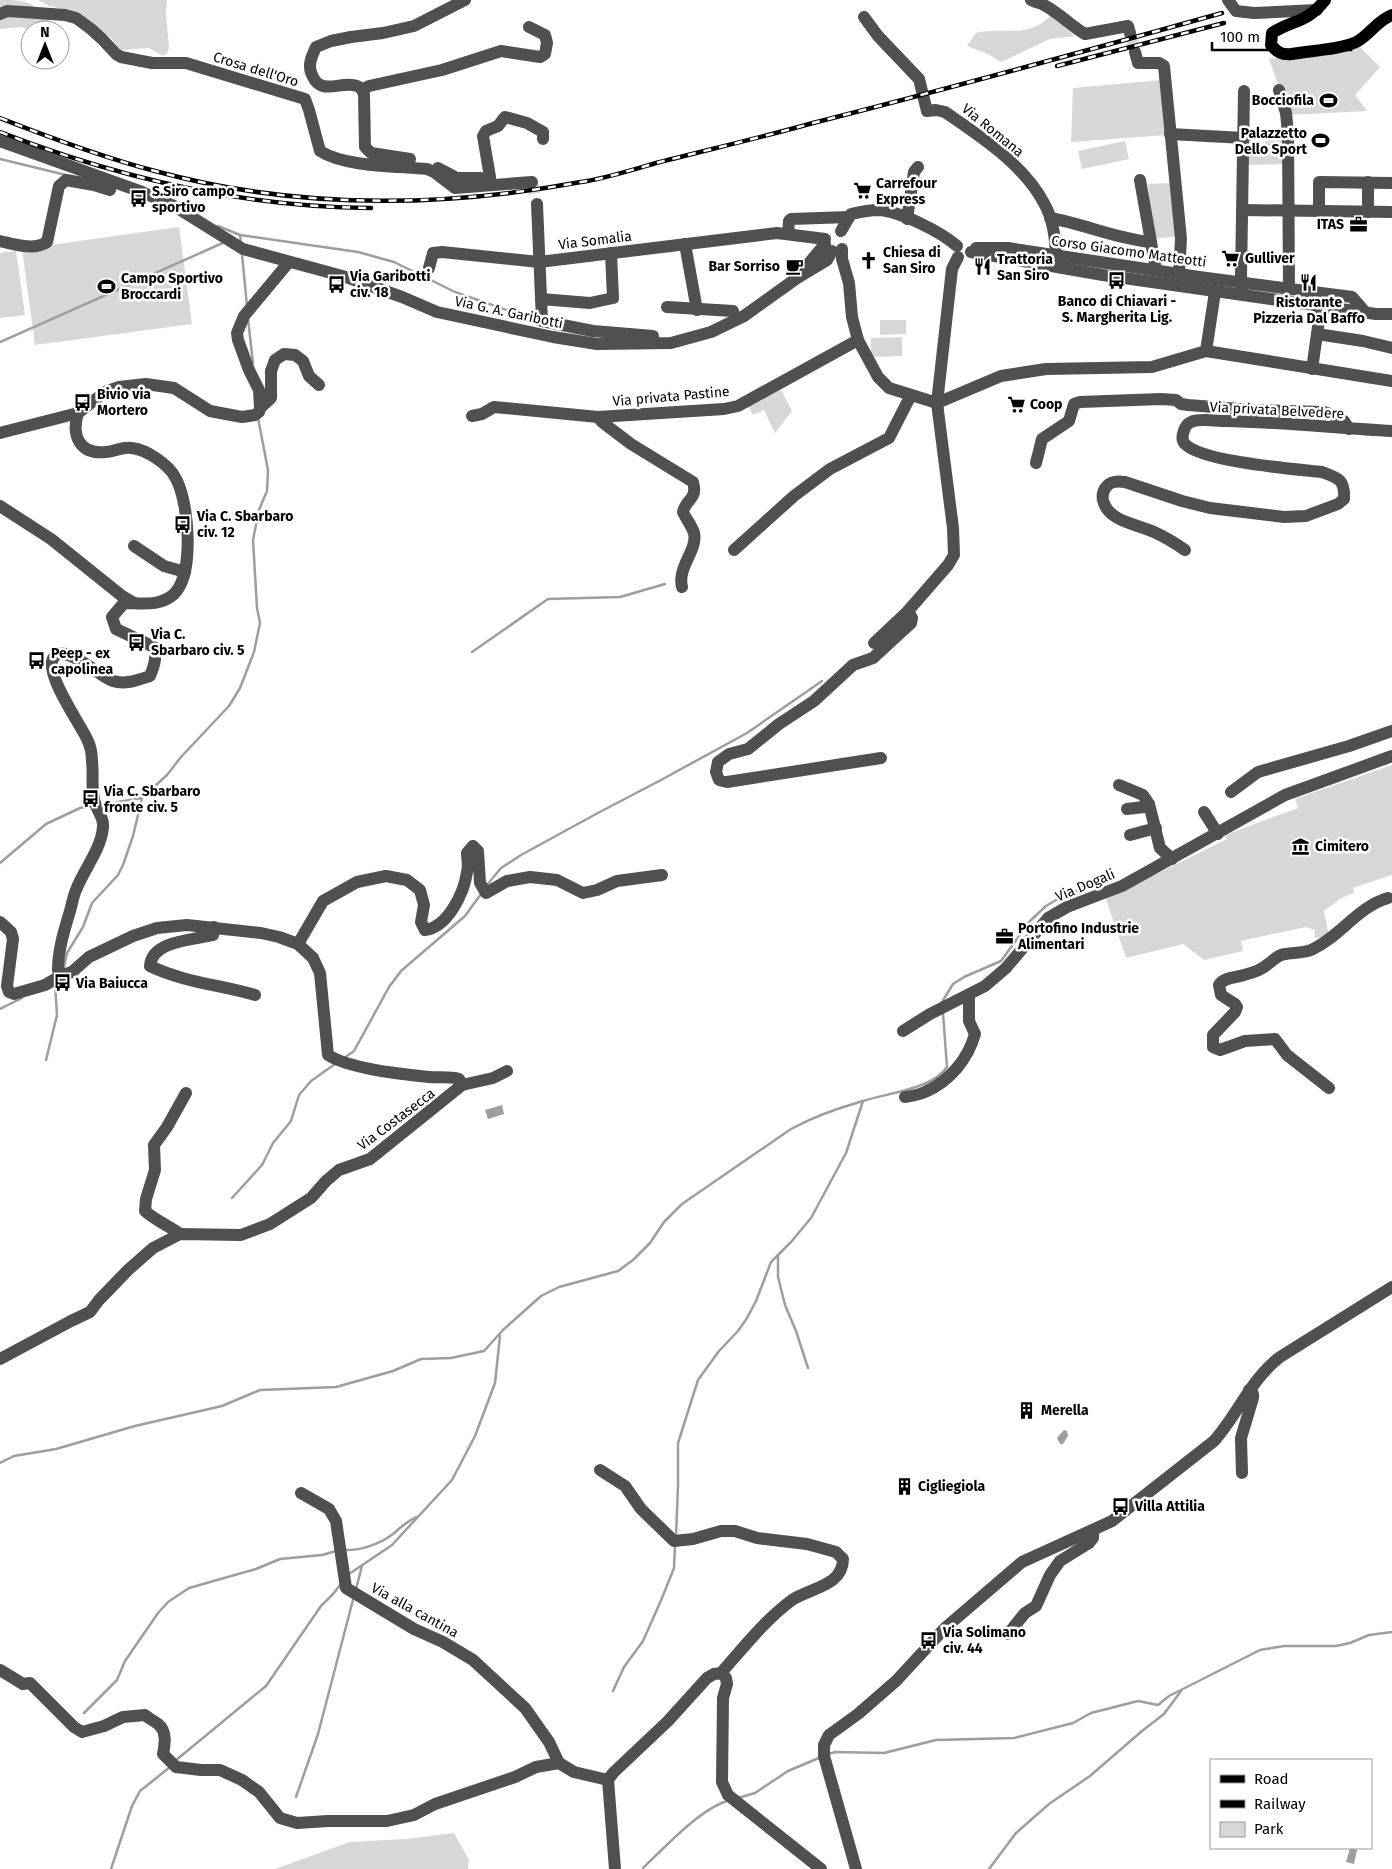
<svg xmlns="http://www.w3.org/2000/svg" width="1392" height="1869" viewBox="0 0 1392 1869" font-family="'Fira Sans',sans-serif">
<style>
.green{fill:#d7d7d7}
.water{fill:#9e9e9e}
.lines{fill:none;stroke-linecap:round;stroke-linejoin:round}
.stream{stroke:#9e9e9e;stroke-width:2.5}
.minor-tunnel{stroke:#d9d9d9;stroke-width:12;stroke-dasharray:12 6;stroke-linecap:butt}
.minor{stroke:#505050;stroke-width:12}
.major{stroke:#000;stroke-width:12}
.rail-casing{stroke:#000;stroke-width:4.5}
.rail{stroke:#fff;stroke-width:2.5;stroke-dasharray:8;stroke-linecap:butt}
.labels{text-anchor:middle;stroke-width:5;stroke-linejoin:round;paint-order:stroke}
.street-label{font-size:14px;fill:#000;stroke:#fff}
.poi-label{font-size:14px;font-weight:bold;fill:#000;stroke:#fff;text-anchor:start}
</style>
<rect width="100%" height="100%" fill="#fff"/>
<!-- green -->
<g class="green">
<path d="M0,0C29,0 30,1 51,22L43,29L31,30L21,27L0,29Z"/>
<polygon points="38,0 167,0 166,13 169,48 167,53 163,56 149,48 122,50 117,47 111,38 76,12 49,6"/>
<path d="M1051,15L1075,36L1050,39L1001,62L988,54L967,46L976,33C1004,26 1028,40 1051,15Z"/>
<polygon points="1358,45 1380,67 1355,95 1367,111 1289,115 1269,59 1335,50"/>
<polygon points="1162,80 1167,135 1071,142 1073,88"/>
<polygon points="1286,131 1287,164 1246,165 1246,147 1265,147 1266,132"/>
<polygon points="1125,141 1129,159 1082,169 1078,151"/>
<polygon points="1173,183 1178,236 1153,239 1148,184"/>
<polygon points="179,227 192,324 35,345 22,249"/>
<polygon points="16,251 25,315 0,318 0,253"/>
<polygon points="906,320 906,334 880,335 880,320"/>
<polygon points="902,337 902,356 871,357 871,338"/>
<polygon points="781,390 792,411 775,433 764,410 753,415 748,406"/>
<polygon points="1392,765 1392,875 1353,888 1354,893 1341,898 1324,911 1329,936 1315,938 1315,930 1306,927 1241,941 1243,951 1204,960 1183,944 1126,958 1106,899 1227,839 1225,835 1298,808 1295,799"/>
<polygon points="454,1833 469,1860 468,1869 275,1869 350,1842 406,1839"/>
</g>
<!-- water -->
<g class="water">
<polygon points="502,1105 504,1114 488,1119 485,1110"/>
<polygon points="1064,1430 1067,1431 1068,1436 1063,1444 1060,1444 1057,1438"/>
<polygon points="1350,1848 1357,1850 1354,1864 1346,1862"/>
</g>
<g class="lines">
<!-- stream -->
<g class="stream">
<polyline points="0,159 66,175"/>
<polyline points="218,226 240,235 358,252 394,262 455,292 535,320"/>
<polyline points="240,235 241,244"/>
<polyline points="242,254 247,306"/>
<polyline points="248,319 253,363"/>
<polyline points="0,342 225,242"/>
<polyline points="472,652 548,599 620,597 665,584"/>
<polyline points="99,805 142,798"/>
<polyline points="0,863 46,824 80,808 91,806"/>
<polyline points="487,885 501,868 521,855 596,814 661,780 747,733 822,681"/>
<polyline points="64,967 67,953 83,927 92,903 118,875 123,865 133,836 142,798 167,775 181,757 229,706 240,688 254,652 260,623 257,608 253,540 259,510 267,491 268,470 258,418"/>
<polyline points="942,1002 953,984 964,977 1001,961 1030,921 1046,906 1061,897 1103,881"/>
<polyline points="0,1009 22,998"/>
<polyline points="344,1058 354,1051 389,987 401,971 465,916 481,894"/>
<polyline points="46,1060 57,1015 55,984"/>
<polyline points="232,1198 262,1165 273,1143 291,1121 299,1095 311,1081 335,1064"/>
<polyline points="778,1255 778,1277 785,1305 796,1331 808,1368"/>
<path d="M0,1463L14,1456L56,1449L135,1426L222,1406L260,1390L336,1387L393,1371L421,1359L451,1358L484,1351L503,1330L541,1296L559,1287L618,1271L633,1260L650,1243L664,1222L682,1204L791,1129C813,1117 838,1108 863,1101C887,1093 933,1089 947,1067L943,1013"/>
<polyline points="676,1536 678,1486 678,1443 698,1380 719,1351 738,1331 747,1318 756,1301 771,1262 791,1242 811,1218 846,1153 863,1101"/>
<path d="M344,1550C360,1551 380,1544 393,1534C401,1527 407,1521 417,1517"/>
<polyline points="349,1574 392,1545 452,1480 475,1436 495,1383 500,1336"/>
<polyline points="356,1589 362,1566"/>
<polyline points="613,1691 624,1667 643,1641 662,1598 674,1568 675,1544"/>
<polyline points="84,1713 117,1680 125,1661 158,1613 168,1602 189,1588 256,1569 280,1559 322,1555 336,1551"/>
<polyline points="829,1754 835,1752 884,1753 936,1740 1014,1738 1073,1723 1091,1713 1138,1701 1158,1705 1169,1696 1260,1650 1284,1646 1336,1646 1350,1643 1369,1635 1392,1632"/>
<polyline points="175,1761 266,1686 321,1606 333,1594 341,1584"/>
<polyline points="296,1797 318,1734 354,1596"/>
<polyline points="738,1798 755,1793 788,1771 819,1758"/>
<path d="M643,1868C665,1847 699,1810 727,1801"/>
<polyline points="111,1869 132,1806 140,1791 170,1767"/>
<polyline points="989,1869 1016,1833 1049,1804 1090,1776 1142,1731 1164,1714 1181,1691"/>
</g>
<!-- minor-tunnel -->
<g class="minor-tunnel">
<polyline points="1130,33 1135,52"/>
<polyline points="532,182 537,204"/>
</g>
<!-- minor -->
<g class="minor">
<path d="M1031,0C1034,2 1038,2 1042,4C1057,11 1070,25 1085,34L1128,26L1130,33"/>
<polyline points="1228,0 1236,11 1254,13 1317,10"/>
<path d="M0,14L7,11L23,12L65,15L76,18L91,29L102,39L116,54L121,57L152,63H186L305,99L309,110L320,151C345,167 396,166 427,169L434,172L455,188L532,182"/>
<path d="M864,17L878,36L919,79L927,111L936,110L945,112C981,137 1025,165 1045,205C1054,222 1056,243 1056,261"/>
<polyline points="1135,52 1138,63 1159,63 1164,66 1181,239 1179,274"/>
<polyline points="362,90 369,86 442,70 501,51 540,57 545,54 547,43 545,35 529,27"/>
<polyline points="1279,90 1286,113 1288,133 1289,288"/>
<polyline points="1170,134 1244,138"/>
<polyline points="0,141 142,192 174,206 243,249 346,277 402,297 437,312 553,337 597,344 671,343 711,332 744,316 797,278 827,260 832,251"/>
<path d="M410,159L371,153L365,147L364,95C363,91 361,87 357,86C343,80 322,96 313,77C307,66 311,58 316,47L331,41L351,37L383,33L414,26L465,0"/>
<polyline points="438,168 457,178 481,178"/>
<polyline points="490,177 483,136 486,131 498,126 505,117 527,123 543,132 543,139"/>
<polyline points="1140,180 1156,270"/>
<polyline points="537,204 542,321 593,331 653,336"/>
<polyline points="1243,210 1392,212"/>
<polyline points="1319,212 1319,182 1392,183"/>
<polyline points="1368,212 1368,182"/>
<path d="M1050,218C1085,224 1116,239 1151,242"/>
<polyline points="907,219 914,172 918,167"/>
<path d="M841,231L851,214C860,212 869,210 878,210C900,211 941,232 957,246"/>
<polyline points="788,234 789,221 791,219 849,217"/>
<path d="M0,241C14,244 34,251 47,242L59,186L66,180L94,185L110,190"/>
<polyline points="685,244 697,310"/>
<polyline points="976,248 1008,248 1199,277 1352,297 1365,312"/>
<polyline points="842,249 842,259 849,283 852,317 858,340 878,377 889,388 937,403 1001,376 1046,369 1152,367 1206,351 1392,381"/>
<polyline points="971,252 1103,275 1376,314 1392,314"/>
<polyline points="429,268 433,253 442,252 539,262 777,233 825,239"/>
<polyline points="804,269 825,244"/>
<polyline points="1242,288 1241,277 1244,91"/>
<polyline points="541,299 590,303 613,298 611,253"/>
<polyline points="667,307 733,311"/>
<polyline points="1317,334 1363,341 1392,348"/>
<polyline points="1206,351 1215,292"/>
<polyline points="1312,369 1321,306"/>
<polyline points="260,408 271,398 271,371 275,360 284,354 295,355 303,361 309,376 319,385"/>
<polyline points="472,416 482,414 494,407 598,417 724,409 738,406 858,340"/>
<path d="M598,417L602,422L631,444L693,482C698,500 686,498 683,512C686,519 692,526 694,533C698,550 677,567 682,587"/>
<polyline points="0,433 78,413 105,392 119,387 146,384 174,388 210,411 242,417 255,415 259,412 260,408 259,390 249,370 238,340 237,333 244,316 289,262"/>
<polyline points="1036,463 1042,439 1069,421 1074,404 1080,402 1161,399 1176,400 1181,404 1188,405 1252,410 1324,412 1336,416 1344,421 1349,429"/>
<polyline points="0,506 51,539 122,596 134,603"/>
<polyline points="134,546 164,566 185,572"/>
<polyline points="734,550 794,496 830,469 889,438 911,395"/>
<path d="M1185,550C1175,543 1165,537 1154,532C1137,524 1108,522 1103,500C1102,495 1103,490 1107,486C1111,481 1118,481 1125,482L1182,501L1210,508L1284,517L1306,516L1338,504L1344,499C1345,480 1339,478 1322,472C1295,469 1202,462 1185,444C1182,441 1182,438 1183,434C1184,429 1186,424 1191,422C1200,418 1214,421 1225,421C1280,422 1336,428 1392,431"/>
<polyline points="874,643 908,611 948,565 954,555 953,528 937,403 952,269 958,257"/>
<polyline points="881,758 727,782 719,780 716,772 718,762 729,754 748,749 779,724 814,701 853,665 873,658 911,623 912,618 908,611"/>
<polyline points="1119,785 1143,795 1149,804"/>
<polyline points="1231,792 1258,772 1349,746 1392,731"/>
<polyline points="1127,809 1144,807 1149,804 1160,848 1172,859"/>
<polyline points="1204,812 1218,834"/>
<polyline points="1130,835 1156,828"/>
<path d="M0,922L11,932L13,939L7,986L9,992L14,994L45,985L62,975L72,972L89,957L133,936L157,928L187,925L261,933L279,937L298,944L313,958L320,973L328,1055C350,1069 402,1074 429,1077C439,1078 449,1076 459,1079L462,1085"/>
<path d="M214,927L213,935C194,940 152,940 150,966C183,982 220,985 255,995"/>
<path d="M298,944L323,901L357,882L386,876L407,880L420,890L424,905L421,922L425,930C448,927 464,893 467,872C469,866 467,859 467,853L473,846L478,851L480,883L486,893L507,881L530,877L557,880L583,893L597,890L617,881L662,875"/>
<path d="M62,975L58,970C58,950 64,931 70,911C72,904 73,897 76,890C84,869 101,850 103,827C104,819 99,813 96,806C90,791 94,777 92,761C92,755 90,745 87,739C81,725 42,671 54,657C66,643 100,677 113,681C125,685 138,680 150,676C154,666 157,658 154,647L116,629L112,617L124,603C141,603 160,607 174,594C195,574 189,500 175,477C168,464 147,450 132,448C122,446 115,452 106,452C80,455 71,436 78,413"/>
<polyline points="903,1031 930,1014 985,986 1006,968 1048,918 1067,907 1122,886 1285,795 1392,756"/>
<path d="M1329,1088L1287,1055L1275,1039L1245,1041L1220,1050L1213,1047V1035L1235,1012L1237,1007L1235,1004L1221,995L1219,985C1224,977 1235,978 1244,975C1252,973 1262,970 1268,964C1273,961 1275,957 1281,955C1290,952 1301,954 1311,950C1340,937 1357,907 1388,898"/>
<path d="M905,1097C911,1096 919,1095 925,1092C950,1081 968,1059 975,1034L969,1021V995"/>
<path d="M180,1234C169,1226 155,1220 145,1211L146,1199L155,1170L154,1145L167,1127L186,1093"/>
<polyline points="0,1359 71,1321 90,1312 99,1300 128,1270 153,1248 180,1234 241,1235 270,1224 311,1198 326,1181 339,1170 370,1159 462,1085 493,1078 507,1071"/>
<path d="M600,1470L625,1486L641,1509L674,1541L693,1539L721,1531H735L757,1538L807,1544L836,1552L843,1559C843,1586 810,1588 792,1600C765,1620 743,1648 721,1673L714,1674L707,1678L668,1721L613,1773L608,1780L615,1869"/>
<polyline points="1242,1473 1241,1438 1253,1398 1253,1394 1249,1390"/>
<polyline points="301,1493 329,1509 336,1521 346,1588 414,1629 443,1642 473,1660 525,1708 549,1742 559,1763 574,1772 608,1780"/>
<polyline points="1008,1634 1025,1613 1036,1606 1050,1575 1060,1561 1089,1543 1093,1538 1093,1531"/>
<path d="M0,1670L23,1684L30,1683L74,1727L82,1732L104,1726L123,1717L145,1715C149,1719 153,1720 158,1724C167,1731 165,1744 163,1754L176,1767L201,1770H220L242,1780L259,1792L280,1818L297,1823L328,1821H387L414,1815L435,1804L515,1777L536,1767L559,1763"/>
<polyline points="721,1673 726,1678 727,1684 723,1698 722,1782 728,1795 821,1869"/>
<path d="M856,1869L824,1756V1745L829,1735L858,1714L896,1681L945,1628L1022,1562L1112,1521L1214,1441C1238,1414 1251,1379 1280,1357L1392,1287"/>
</g>
<!-- major -->
<path class="major" d="M1325,0C1306,24 1294,19 1272,33L1271,45C1278,53 1282,55 1292,54C1308,51 1345,49 1358,41C1371,33 1377,21 1392,15"/>
<defs>
<g id="rail">
<polyline points="1057,66 1224,23"/>
<path d="M0,118C51,138 102,157 155,171C294,209 440,208 581,182C608,178 634,169 660,162C711,149 763,137 813,123C950,88 1086,51 1222,13"/>
<path d="M0,132C119,178 243,207 371,208"/>
</g>
</defs>
<!-- rail casing -->
<use href="#rail" class="rail-casing"/>
<!-- rail -->
<use href="#rail" class="rail"/>
</g>
<!-- icons -->
<defs>
<symbol id="stadium-bare" viewBox="-9 -9 18 18"><path d="M0-5a6.5 5 0 1 0 0 10a6.5 5 0 1 0 0-10ZM-3.5-1.8h7v3.6h-7Z" fill="#000" stroke="#fff" stroke-width="2.5" paint-order="stroke"/></symbol>
<symbol id="supermarket-bare" viewBox="-9 -9 18 18"><path d="M-6-5.5h2.5l.6 2H6L4.5 2H-2.5L-4.4-4H-6ZM-1.5 3.2a1.3 1.3 0 1 0 .1 0ZM3 3.2a1.3 1.3 0 1 0 .1 0Z" fill="#000" stroke="#fff" stroke-width="2.5" paint-order="stroke"/></symbol>
<symbol id="bus-bare" viewBox="-9 -9 18 18"><path d="M-5-6H5V4H4V6H2V4H-2V6H-4V4H-5ZM-3.5-4V0h7V-4ZM-3.5 1.2v1.5H-2V1.2ZM2 1.2v1.5H3.5V1.2Z" fill="#000" stroke="#fff" stroke-width="2.5" paint-order="stroke"/></symbol>
<symbol id="office-bare" viewBox="-9 -9 18 18"><path d="M-6-3h4V-5.5h4V-3h4V5H-6ZM-1-4.5V-3h2v-1.5ZM-6 0V1H6V0Z" fill="#000" stroke="#fff" stroke-width="2.5" paint-order="stroke"/></symbol>
<symbol id="church-bare" viewBox="-9 -9 18 18"><path d="M-1.2-6h2.4v3.5h3.3v2.4h-3.3V6h-2.4V-.1h-3.3v-2.4h3.3Z" fill="#000" stroke="#fff" stroke-width="2.5" paint-order="stroke"/></symbol>
<symbol id="cafe-bare" viewBox="-9 -9 18 18"><path d="M-5.5-4.5H6V0H3Q3 3.5 0 3.5H-2.5Q-5.5 3.5-5.5 0ZM3-3.2v2h1.7v-2ZM-6 4.5H4V6H-6Z" fill="#000" stroke="#fff" stroke-width="2.5" paint-order="stroke"/></symbol>
<symbol id="restaurant-bare" viewBox="-9 -9 18 18"><path d="M-5-6h1v4h1v-4h1v4h1v-4h1v5L-1.5 .5V6h-2V.5L-5-1ZM5-6V6H3V1.5H1.5Q1.5-4 5-6Z" fill="#000" stroke="#fff" stroke-width="2.5" paint-order="stroke"/></symbol>
<symbol id="museum-bare" viewBox="-9 -9 18 18"><path d="M0-6L6-3V-2H-6V-3ZM-5-1h2V3h-2ZM-1-1h2V3h-2ZM3-1h2V3H3ZM-6 4H6V6H-6Z" fill="#000" stroke="#fff" stroke-width="2.5" paint-order="stroke"/></symbol>
<symbol id="building-bare" viewBox="-9 -9 18 18"><path d="M-4-6H4V6H1V3H-1V6H-4ZM-2.5-4.3h1.7v1.8h-1.7ZM.8-4.3h1.7v1.8H.8ZM-2.5-1h1.7V.8h-1.7ZM.8-1h1.7V.8H.8Z" fill="#000" stroke="#fff" stroke-width="2.5" paint-order="stroke"/></symbol>
</defs>
<g fill-rule="evenodd">
<use href="#stadium-bare" x="1316" y="88" width="25" height="25"/>
<use href="#stadium-bare" x="1308" y="128" width="25" height="25"/>
<use href="#supermarket-bare" x="850" y="178" width="25" height="25"/>
<use href="#bus-bare" x="126" y="186" width="25" height="25"/>
<use href="#office-bare" x="1346" y="212" width="25" height="25"/>
<use href="#supermarket-bare" x="1218" y="246" width="25" height="25"/>
<use href="#church-bare" x="856" y="248" width="25" height="25"/>
<use href="#cafe-bare" x="782" y="254" width="25" height="25"/>
<use href="#restaurant-bare" x="970" y="254" width="25" height="25"/>
<use href="#bus-bare" x="1104" y="268" width="25" height="25"/>
<use href="#restaurant-bare" x="1296" y="270" width="25" height="25"/>
<use href="#bus-bare" x="324" y="272" width="25" height="25"/>
<use href="#stadium-bare" x="94" y="274" width="25" height="25"/>
<use href="#bus-bare" x="70" y="390" width="25" height="25"/>
<use href="#supermarket-bare" x="1004" y="392" width="25" height="25"/>
<use href="#bus-bare" x="170" y="512" width="25" height="25"/>
<use href="#bus-bare" x="124" y="630" width="25" height="25"/>
<use href="#bus-bare" x="24" y="648" width="25" height="25"/>
<use href="#bus-bare" x="78" y="786" width="25" height="25"/>
<use href="#museum-bare" x="1288" y="834" width="25" height="25"/>
<use href="#office-bare" x="992" y="924" width="25" height="25"/>
<use href="#bus-bare" x="50" y="970" width="25" height="25"/>
<use href="#building-bare" x="1014" y="1398" width="25" height="25"/>
<use href="#building-bare" x="892" y="1474" width="25" height="25"/>
<use href="#bus-bare" x="1108" y="1494" width="25" height="25"/>
<use href="#bus-bare" x="916" y="1628" width="25" height="25"/>
</g>
<g class="labels">
<!-- street labels -->
<g class="street-label">
<text transform="translate(256 69) rotate(17)" y="5">Crosa dell'Oro</text>
<text transform="translate(993 130) rotate(39)" y="5">Via Romana</text>
<text transform="translate(595 240) rotate(-7)" y="5">Via Somalia</text>
<text transform="translate(1129 251) rotate(8)" y="5">Corso Giacomo Matteotti</text>
<text transform="translate(509 312) rotate(12)" y="5">Via G. A. Garibotti</text>
<text transform="translate(671 396) rotate(-5)" y="5">Via privata Pastine</text>
<text transform="translate(1277 410) rotate(3)" y="5">Via privata Belvedere</text>
<text transform="translate(1085 885) rotate(-23)" y="5">Via Dogali</text>
<text transform="translate(396 1119) rotate(-37)" y="5">Via Costasecca</text>
<text transform="translate(415 1610) rotate(29)" y="5">Via alla cantina</text>
</g>
<!-- poi labels -->
<g class="poi-label">
<text x="1314" y="105" text-anchor="end">Bocciofila</text>
<text x="1307" y="138" text-anchor="end">Palazzetto<tspan x="1307" dy="16">Dello Sport</tspan></text>
<text x="876" y="188">Carrefour<tspan x="876" dy="16">Express</tspan></text>
<text x="152" y="196">S.Siro campo<tspan x="152" dy="16">sportivo</tspan></text>
<text x="1344" y="229" text-anchor="end">ITAS</text>
<text x="883" y="257">Chiesa di<tspan x="883" dy="16">San Siro</tspan></text>
<text x="1245" y="263">Gulliver</text>
<text x="997" y="264">Trattoria<tspan x="997" dy="16">San Siro</tspan></text>
<text x="780" y="271" text-anchor="end">Bar Sorriso</text>
<text x="350" y="281">Via Garibotti<tspan x="350" dy="16">civ. 18</tspan></text>
<text x="121" y="283">Campo Sportivo<tspan x="121" dy="16">Broccardi</tspan></text>
<text x="1117" y="306" text-anchor="middle">Banco di Chiavari -<tspan x="1117" dy="16">S. Margherita Lig.</tspan></text>
<text x="1309" y="307" text-anchor="middle">Ristorante<tspan x="1309" dy="16">Pizzeria Dal Baffo</tspan></text>
<text x="97" y="399">Bivio via<tspan x="97" dy="16">Mortero</tspan></text>
<text x="1030" y="409">Coop</text>
<text x="197" y="521">Via C. Sbarbaro<tspan x="197" dy="16">civ. 12</tspan></text>
<text x="151" y="639">Via C.<tspan x="151" dy="16">Sbarbaro civ. 5</tspan></text>
<text x="51" y="658">Peep - ex<tspan x="51" dy="16">capolinea</tspan></text>
<text x="104" y="796">Via C. Sbarbaro<tspan x="104" dy="16">fronte civ. 5</tspan></text>
<text x="1315" y="851">Cimitero</text>
<text x="1018" y="933">Portofino Industrie<tspan x="1018" dy="16">Alimentari</tspan></text>
<text x="76" y="988">Via Baiucca</text>
<text x="1041" y="1415">Merella</text>
<text x="918" y="1491">Cigliegiola</text>
<text x="1135" y="1511">Villa Attilia</text>
<text x="943" y="1637">Via Solimano<tspan x="943" dy="16">civ. 44</tspan></text>
</g>
</g>
<!-- legend -->
<rect x="1210" y="1759" width="162" height="90" fill="#ffffff" stroke="#999999"/>
<rect x="1220" y="1775" width="25" height="8" fill="#000000" stroke="#999999"/>
<text x="1254" y="1784" font-size="15" fill="#000000">Road</text>
<rect x="1220" y="1800" width="25" height="8" fill="#000000" stroke="#999999"/>
<text x="1254" y="1809" font-size="15" fill="#000000">Railway</text>
<rect x="1220" y="1822" width="25" height="15" fill="#d7d7d7" stroke="#999999"/>
<text x="1254" y="1834" font-size="15" fill="#000000">Park</text>
<!-- north arrow -->
<g transform="translate(45 45)"><circle r="24" fill="#ffffff" stroke="#999999"/>
<path d="M0-4L9 19L0 12L-9 19Z" fill="#000000"/>
<text y="-8" font-size="14" font-weight="bold" text-anchor="middle" fill="#000000">N</text>
</g>
<!-- scale -->
<path d="M1212 42v8h139v-8" fill="none" stroke="#000000" stroke-width="2.5"/>
<text x="1220" y="42" font-size="15" fill="#000000" stroke="#ffffff" stroke-width="4" paint-order="stroke">100 m</text>
</svg>
